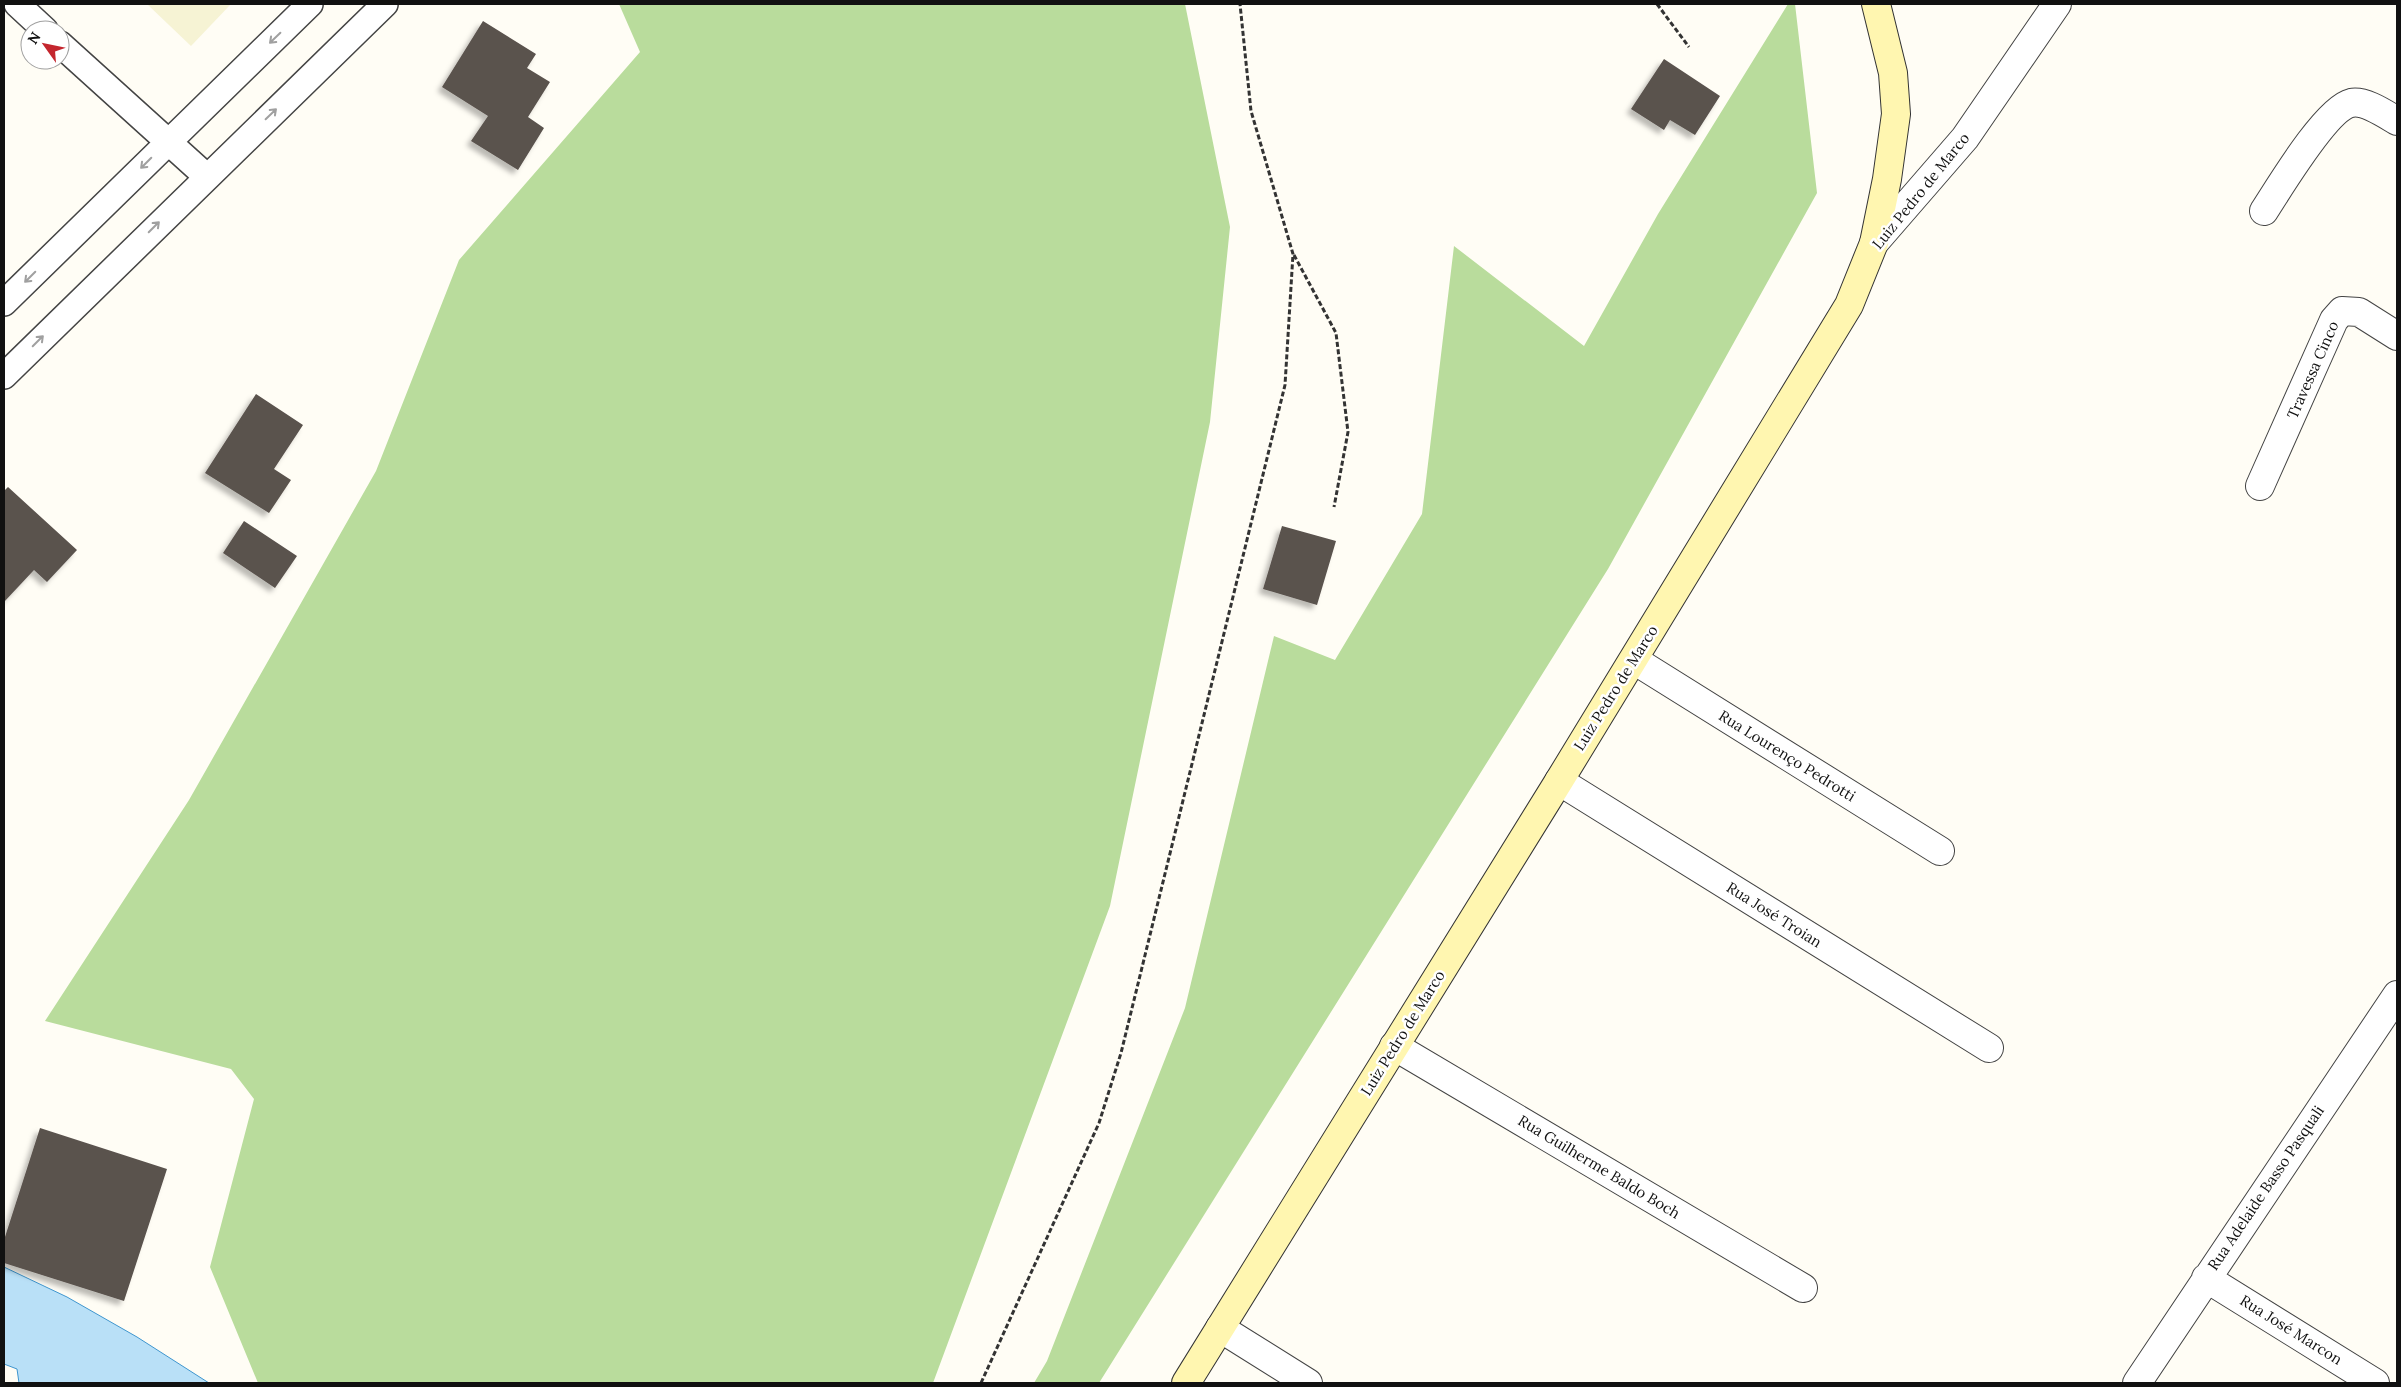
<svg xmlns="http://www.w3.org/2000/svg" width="2401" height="1387" viewBox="0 0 2401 1387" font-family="Lora,serif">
	<defs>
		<filter id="shadow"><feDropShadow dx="-4.5" dy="4.5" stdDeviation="2.5" flood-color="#0004"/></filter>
	</defs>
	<rect width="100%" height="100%" fill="#fffdf5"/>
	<path fill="#f6f3d4" d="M147,4H231L191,46Z"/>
	<path fill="#b9dc9c" d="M619,4H1185L1230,227L1210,422L1110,906L933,1383H258L210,1267L254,1099L231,1069L45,1021L189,800L376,471L459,260L640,52Z
		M1788,4H1795L1817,193L1608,569L1099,1383H1034L1047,1361L1185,1008L1274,636L1335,660L1422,514L1454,246L1584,346L1658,214Z"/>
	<path fill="#b9e0f7" stroke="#3f96cf" d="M4,1267L67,1297L137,1337L209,1383H19L17,1369L4,1364Z"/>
	<path fill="#5a524d" filter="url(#shadow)" d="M483,21L536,54L527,68L550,82L528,117L544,128L518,170L471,141L488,116L442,87Z
		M1664,59L1720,96L1695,135L1670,120L1664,130L1631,109Z
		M256,394L303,425L274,469L291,480L269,513L205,473Z
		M8,487L77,550L47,582L34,570L4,602V491Z
		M244,521L297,556L275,588L223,553Z
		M1282,526L1336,541L1317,605L1263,589Z
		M40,1128L167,1169L124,1301L4,1263V1240Z"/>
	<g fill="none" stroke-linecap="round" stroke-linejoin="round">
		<g stroke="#444" stroke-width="28">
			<path id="lane" d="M17,4L45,30
				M60,44L206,176
				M4,303L310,4
				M4,376L385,4"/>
		</g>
		<g stroke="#444" stroke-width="30">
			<path id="street" d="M2264,211C2279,188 2326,109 2351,103C2365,100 2385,114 2397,121
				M1874,243L1965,138L2057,4
				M2260,486L2334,320L2342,311L2359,312L2397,336
				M1634,660L1940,851
				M1559,781L1989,1048
				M1394,1046L1803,1288
				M2206,1278L2375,1383
				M1220,1328L1308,1383
				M2137,1383L2397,995"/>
		</g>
		<g stroke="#333" stroke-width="30">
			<path id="secondary" d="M1186,1383L1559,781L1849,305L1874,243L1887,179L1896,114L1893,73L1876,4"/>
		</g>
		<path stroke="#333" stroke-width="3" stroke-dasharray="5 2.5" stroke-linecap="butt" d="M1657,4L1689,47
			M1294,255L1336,333L1348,432L1334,507
			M981,1383L1099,1123L1121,1053L1285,385L1293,254L1251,111L1240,4"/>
		<use href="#lane" stroke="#fff" stroke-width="25"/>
		<use href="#street" stroke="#fff" stroke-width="28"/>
		<use href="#secondary" stroke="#fff6b0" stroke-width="28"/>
	</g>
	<defs><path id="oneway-shaft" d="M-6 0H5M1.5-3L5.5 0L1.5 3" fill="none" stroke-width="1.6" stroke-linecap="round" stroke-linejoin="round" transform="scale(1.25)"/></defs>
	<g stroke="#a0a0a0">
		<use href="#oneway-shaft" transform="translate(275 38) rotate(136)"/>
		<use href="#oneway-shaft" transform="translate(271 114) rotate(-44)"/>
		<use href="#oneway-shaft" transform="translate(146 163) rotate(135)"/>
		<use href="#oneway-shaft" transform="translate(154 227) rotate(-45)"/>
		<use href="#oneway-shaft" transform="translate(30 277) rotate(135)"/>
		<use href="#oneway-shaft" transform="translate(38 341) rotate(-45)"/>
	</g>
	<g text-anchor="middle" stroke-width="5" stroke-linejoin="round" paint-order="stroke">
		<g font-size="15" fill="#111" stroke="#fff">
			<text transform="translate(1921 191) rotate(-51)" y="5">Luiz Pedro de Marco</text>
			<text transform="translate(2313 370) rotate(-66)" y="5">Travessa Cinco</text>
			<text transform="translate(1616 688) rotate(-58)" y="5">Luiz Pedro de Marco</text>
			<text transform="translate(1787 756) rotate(32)" y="5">Rua Lourenço Pedrotti</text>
			<text transform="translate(1774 915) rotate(32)" y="5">Rua José Troian</text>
			<text transform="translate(1403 1033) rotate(-58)" y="5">Luiz Pedro de Marco</text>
			<text transform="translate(1599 1167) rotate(31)" y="5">Rua Guilherme Baldo Boch</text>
			<text transform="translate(2266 1188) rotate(-56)" y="5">Rua Adelaide Basso Pasquali</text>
			<text transform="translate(2291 1330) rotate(32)" y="5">Rua José Marcon</text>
		</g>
	</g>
	<rect width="2401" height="1387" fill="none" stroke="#111111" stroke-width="10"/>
	<g transform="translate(45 45) rotate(303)"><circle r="24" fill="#ffffff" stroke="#a0a0a0"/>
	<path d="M0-4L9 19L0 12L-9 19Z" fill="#c4262e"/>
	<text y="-8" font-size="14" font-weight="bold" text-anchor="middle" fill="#111111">N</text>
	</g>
</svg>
